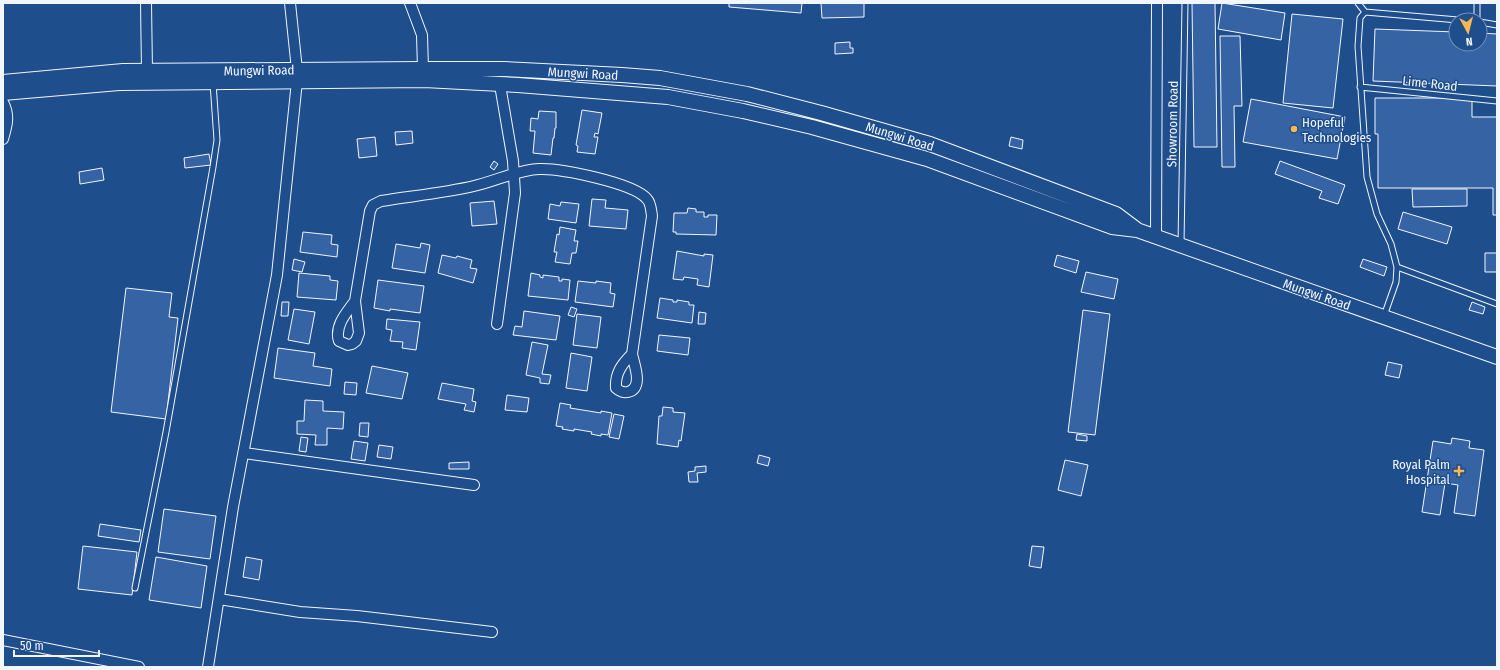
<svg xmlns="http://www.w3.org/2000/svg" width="1500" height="670" viewBox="0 0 1500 670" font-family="'Fira Sans Condensed',sans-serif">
	<rect width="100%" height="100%" fill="#1f4e8c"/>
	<path fill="#3563a3" stroke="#f2f6ff" d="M729,3H802L801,13L729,7Z
		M821,3H864V17L822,18Z
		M1192,3H1215L1217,147H1194Z
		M1222,3L1285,13L1281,40L1218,29Z
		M1292,14L1343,19L1333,108L1283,103Z
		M1375,29L1456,32V44H1480V33L1497,34V86L1373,81Z
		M1220,36H1240L1242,106H1234L1235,167H1222Z
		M850,42V48H853V53L835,54V43Z
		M1375,98H1472V117H1497V215H1493V188H1378V134H1375Z
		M1251,99L1345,117L1337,159L1243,142Z
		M582,110L602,113L598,134L595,133L594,137H598L595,154L577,152L578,146L576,145Z
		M539,111L556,112V128H555L554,138H553L551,155L533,153L535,131H530L531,118L538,119Z
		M412,131L413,143L396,145L395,132Z
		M375,137L377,156L359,158L357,139Z
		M1011,137L1023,140L1022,149L1009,146Z
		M209,154L211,165L185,168L184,158Z
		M494,161L498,164L494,170L490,167Z
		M1280,161L1345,185L1338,204L1319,198L1322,191L1275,174Z
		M102,168L104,180L80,184L79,172Z
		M1412,189H1467V206L1413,207Z
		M592,199L606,200L605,208L628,210L626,229L589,226Z
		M494,201L497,224L472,226L470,203Z
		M561,202L579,204L576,223L548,219L550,204L560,206Z
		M688,208L696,209V212H704V217H708V215H717L716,235L676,234V232H673L674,213H687Z
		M1403,212L1452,227L1447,244L1398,229Z
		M560,227L576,230L574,241H578L576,253H572L570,264L555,262L557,252H554L557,234L559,235Z
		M303,232L332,235L331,244L338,245L337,257L300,252Z
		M421,243L430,245L425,273L392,268L396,244L420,248Z
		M677,251L704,256V254L713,255L709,287L697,285L698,279L684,277L683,280L673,279Z
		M1485,253H1497V272H1485Z
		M442,255L456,258L457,256L472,260L470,268L477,269L473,283L438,273Z
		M1057,255L1079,261L1076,273L1054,266Z
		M294,259L305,262L302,272L292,270Z
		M1363,259L1387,267L1384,276L1360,267Z
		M1086,272L1118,279L1114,299L1081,292Z
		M299,273L330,276V280L338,281L336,300L297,297Z
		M531,273L540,275V277L543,278V275L559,277V281H562V279L570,280L568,300L528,296Z
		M378,280L424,286L420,313L390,309V311L374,308Z
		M578,281L596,283V281L611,283L610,293L615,294L613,307L575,302Z
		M126,288L172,293L169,317L178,318L166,419L111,412Z
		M660,298L673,300V302H677V300L689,302V305H694L692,323L657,318Z
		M282,302H289L288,316H281Z
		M1472,302L1485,307L1483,314L1469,310Z
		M571,307L577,309L574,317L568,315Z
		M294,309L315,312L309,344L288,340Z
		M1083,310L1110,314L1095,435L1068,432Z
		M524,311L560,316L556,340L513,335L515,326L522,327Z
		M699,312L706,313L705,324H698Z
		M577,314L601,317L597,348L573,345Z
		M387,319L420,322L416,350L402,348L403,342L390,341L392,330L386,329Z
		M659,335L690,338L688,355L657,351Z
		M532,342L548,345L542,374L551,375L549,384L540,383V378L526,375Z
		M278,348L315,353L313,366L332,369L330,386L274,378Z
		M571,353L592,357L587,391L566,388Z
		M1388,362L1402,365L1399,378L1385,375Z
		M372,366L408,373L402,399L366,393Z
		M345,382L357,383L356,395L344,394Z
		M442,383L474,389L472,401L476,402L474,412L464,410L466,404L438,399Z
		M507,395L529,398L527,412L505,410Z
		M305,400L323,401V411L344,412L343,429L327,428V445H315L316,435L297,434V421H304Z
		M560,403L571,405L570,408L601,413V411L612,413L608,435L601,434V436L591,434L592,432L574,429V431L562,429L563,427L556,426Z
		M663,407L673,408V412L685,413L681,441L679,440L678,447L657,444L659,416H662Z
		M614,414L624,416L619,439L609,437Z
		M360,423H369L368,437L359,436Z
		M1077,434L1087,436V441L1076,440Z
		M301,437L308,438L306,452L299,451Z
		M1452,438L1470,441L1469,448L1484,450L1475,516L1454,513L1458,485L1445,483L1440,515L1422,512L1433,441L1451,444Z
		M354,441L368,443L365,461L351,459Z
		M379,445L393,447L391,459L377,457Z
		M759,455L770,458L768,466L757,463Z
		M1065,460L1088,465L1081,496L1058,490Z
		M469,462V469H449V463Z
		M706,466V472L697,473L698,482H689L688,472L695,471V467Z
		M164,509L216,516L210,559L158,552Z
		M100,524L141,530L139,542L98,536Z
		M83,546L137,552L132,595L78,589Z
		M1032,546L1044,547L1041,568L1029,566Z
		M156,557L207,566L201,608L149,600Z
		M246,557L262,560L259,580L243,577Z"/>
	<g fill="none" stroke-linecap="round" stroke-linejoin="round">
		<g stroke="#f2f6ff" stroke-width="7">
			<path id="lane" d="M1358,3L1365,12
				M1365,12L1360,18L1358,46L1367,177L1377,214L1391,244L1397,267L1396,282L1384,316
				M1365,12L1458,20
				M1477,20V3
				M1480,22L1497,25
				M1360,87L1497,101
				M1181,244L1185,3
				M1397,267L1497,304
				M135,588L166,432L213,167L217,140L213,83"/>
		</g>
		<g stroke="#f2f6ff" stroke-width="12">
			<path id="street" d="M146,3L147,71
				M290,3L297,70
				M410,3L422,35L423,69
				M3,102C10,115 7,126 3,139
				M1156,237L1157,3
				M355,301C347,312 334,326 339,341L348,345L352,344L356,341L359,333L355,301L370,211L373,205L381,201C412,196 444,193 474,186C496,181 517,170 539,169C560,168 634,183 647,199C651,203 651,210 652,216L632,354C634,364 644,388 628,392C624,393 619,391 616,388C615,373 622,364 632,354
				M497,324L515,193L513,161L500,85
				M244,453L474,485
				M219,599L300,612L357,616L492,632
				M3,640L139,667
				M208,667L233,507L277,275L297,81"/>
		</g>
		<g stroke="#f2f6ff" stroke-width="16">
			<path id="secondary" d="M3,82L123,71L423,69H503L622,75L660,78L747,94L821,113L930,144L1116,214L1136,229
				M3,93L119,83L424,80L518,85L668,97L743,111L812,127L927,159L1112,227L1137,230L1497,357"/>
		</g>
		<use href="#lane" stroke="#1f4e8c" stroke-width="5"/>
		<use href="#street" stroke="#1f4e8c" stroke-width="10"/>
		<use href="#secondary" stroke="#1f4e8c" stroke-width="14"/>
	</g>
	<g fill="#ffb74d" stroke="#1f4e8c" stroke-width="1.5">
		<circle cx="1294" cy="129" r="4"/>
		<path d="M1457 465h4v4h4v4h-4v4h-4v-4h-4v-4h4z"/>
	</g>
	<g text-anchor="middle" stroke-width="3" stroke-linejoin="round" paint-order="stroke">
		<g font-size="13" fill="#f2f6ff" stroke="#1f4e8c">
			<text transform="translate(259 70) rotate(-1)" y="5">Mungwi Road</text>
			<text transform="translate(583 73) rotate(3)" y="5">Mungwi Road</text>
			<text transform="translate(1430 83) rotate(6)" y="5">Lime Road</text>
			<text transform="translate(1172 124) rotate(-89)" y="5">Showroom Road</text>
			<text transform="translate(900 136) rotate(17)" y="5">Mungwi Road</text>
			<text transform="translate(1317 294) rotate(19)" y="5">Mungwi Road</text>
		</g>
		<g font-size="13" fill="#f2f6ff" stroke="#1f4e8c" text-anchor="start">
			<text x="1302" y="127">Hopeful<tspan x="1302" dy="15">Technologies</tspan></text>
			<text x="1450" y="469" text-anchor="end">Royal Palm<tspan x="1450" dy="15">Hospital</tspan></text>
		</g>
	</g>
	<rect width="1500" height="670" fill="none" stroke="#f2f6ff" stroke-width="8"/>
	<g transform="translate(1468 32) rotate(173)"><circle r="19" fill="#1f4e8c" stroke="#7391ba"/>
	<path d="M0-3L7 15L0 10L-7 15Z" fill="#ffb74d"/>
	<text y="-6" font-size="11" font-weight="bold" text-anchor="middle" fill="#f2f6ff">N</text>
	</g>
	<path d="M14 650v6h85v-6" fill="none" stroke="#f2f6ff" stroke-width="2"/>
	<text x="20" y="650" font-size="12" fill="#f2f6ff" stroke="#1f4e8c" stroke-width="3" paint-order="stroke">50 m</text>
</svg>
